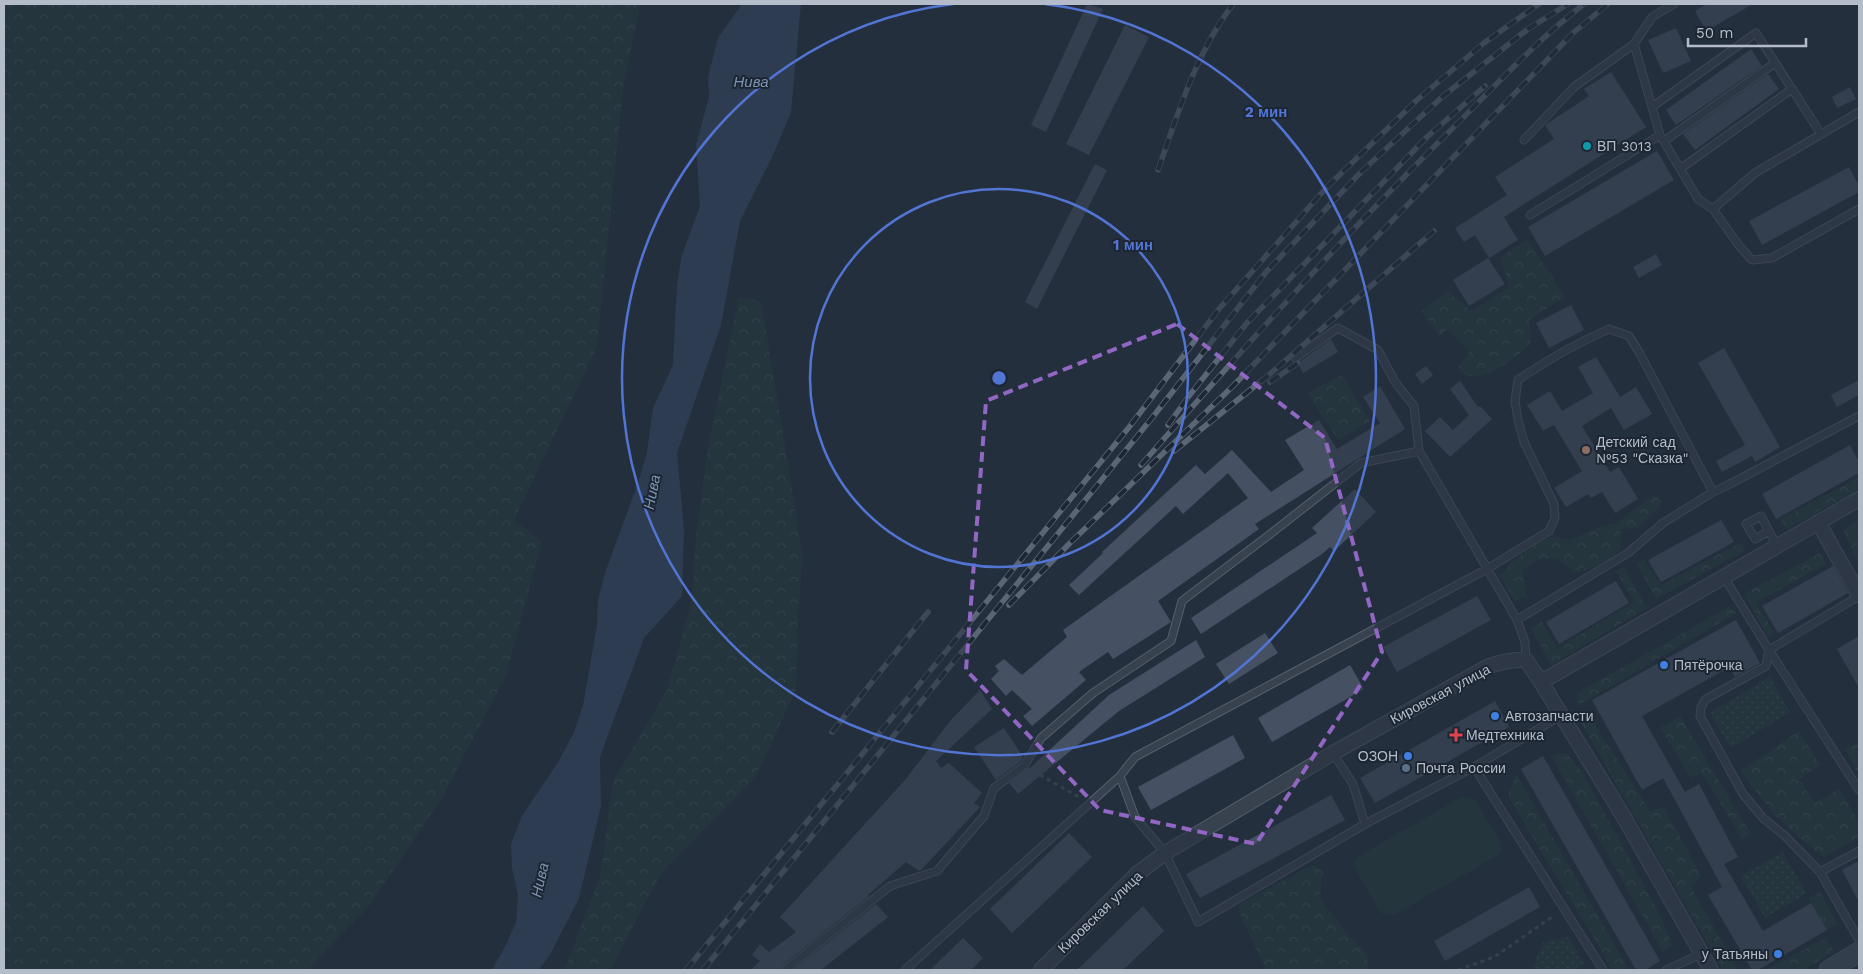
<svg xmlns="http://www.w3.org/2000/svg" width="1863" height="974" viewBox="0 0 1863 974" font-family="'Work Sans',sans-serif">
	<defs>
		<pattern id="grass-tufts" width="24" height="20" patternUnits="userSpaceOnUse" patternTransform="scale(1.25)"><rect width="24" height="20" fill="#263c3f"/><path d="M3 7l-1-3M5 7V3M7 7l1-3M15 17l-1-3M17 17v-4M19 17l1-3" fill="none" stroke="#435659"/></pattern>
		<pattern id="forest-crowns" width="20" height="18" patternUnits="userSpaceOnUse" patternTransform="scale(1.25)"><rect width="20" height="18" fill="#263c3f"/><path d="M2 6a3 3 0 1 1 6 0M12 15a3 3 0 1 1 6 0" fill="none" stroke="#435659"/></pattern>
		<pattern id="park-dots" width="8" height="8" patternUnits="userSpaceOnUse" patternTransform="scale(1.25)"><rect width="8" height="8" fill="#263c3f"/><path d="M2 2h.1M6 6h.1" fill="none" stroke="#435659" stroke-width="1.8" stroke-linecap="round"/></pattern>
	</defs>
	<rect width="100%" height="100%" fill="#242f3e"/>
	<path fill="url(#grass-tufts)" d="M1820,892L1838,924L1827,930L1808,898Z"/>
	<path fill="url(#forest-crowns)" d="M4,4H640L623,89L597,347L514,520L542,542L506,675L442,798L369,906L307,970H4Z
		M1527,240L1551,274L1564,297L1529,320L1531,344C1517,356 1487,382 1467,375C1464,374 1460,371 1457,369L1470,351L1447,329L1440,336L1421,311L1448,292L1472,311L1509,287L1500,257Z
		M739,297L761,301L803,556L798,614L796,690L756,776L660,875L610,970H562L567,964L601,873L613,782L667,690L692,601L696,536L708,447Z
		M1342,375L1370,421L1338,440L1307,393Z
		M1859,477V489L1786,529L1781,519Z
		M1656,494L1662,505L1638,528L1621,529L1620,551L1599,566L1575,573L1557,559L1541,558L1523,569L1526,596L1515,601L1500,576L1514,561L1537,543L1552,537L1570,540L1600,527L1615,524Z
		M1859,521V565L1843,530Z
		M1740,543L1746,550L1656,599L1637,564L1644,560L1661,585Z
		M1820,553L1826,564L1757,602L1774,634L1768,637L1744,594Z
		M1624,567L1647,608L1551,665L1531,628L1542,621L1558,648L1634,602L1616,571Z
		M1729,607L1736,613L1579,705L1577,693Z
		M1588,714L1650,811L1664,807L1701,876L1691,887L1738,970H1723L1578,717Z
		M1680,716L1751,834L1742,839L1702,772L1691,778L1660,728Z
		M1799,731L1820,765L1799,779L1815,803L1839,789L1859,822V837L1824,857L1803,841L1774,814L1740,771Z
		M1859,742V775L1845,749Z
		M1566,753L1583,773L1660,915L1672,944L1663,952L1551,755Z
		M1516,774L1629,970H1613L1508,796Z
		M1313,865L1323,872L1320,898L1345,932L1367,954L1368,970H1266L1239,912V904Z
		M1826,938L1834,952L1803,970H1766Z"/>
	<path fill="url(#park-dots)" d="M1770,677L1790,712L1731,748L1710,713Z
		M1782,852L1807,893L1765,918L1741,876Z
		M1568,937L1584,964L1573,970H1535L1533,967L1543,942Z"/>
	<path fill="#263c3f" d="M1462,797H1470L1476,801L1500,842L1501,849L1498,855L1394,915H1386L1380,912L1356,870L1354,863L1357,857Z"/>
	<path fill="#394c67" d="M742,4H801L791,112L773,155L740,221L721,325L677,453L684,529L682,596L644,638L600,757L601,806L579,898L551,953L539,970H492L507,943L516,922L518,895L512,868L511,844L522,816L559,761L574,732L583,706L597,625L598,600L606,570L638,483L647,452L653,408L673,365L677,284L682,255L700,206L696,145L709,97L708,77L718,38Z"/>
	<path fill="#455162" d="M1087,4L1103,9L1046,132L1031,125Z
		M1707,4H1753L1706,31L1695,11Z
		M1125,25L1149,37L1089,155L1066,144Z
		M1676,28L1691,61L1663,73L1648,40Z
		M1751,49L1762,66L1676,125L1666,110Z
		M1611,72L1646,127L1504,217L1518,240L1489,258L1475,235L1464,242L1455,228L1507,195L1495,177L1554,139L1545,125L1589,96L1584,89Z
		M1768,74L1779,89L1695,150L1683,134Z
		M1850,87L1856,99L1837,108L1832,97Z
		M1657,151L1674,180L1545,256L1528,227Z
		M1095,164L1107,170L1037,309L1025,302Z
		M1849,167L1859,186V192L1762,245L1749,221Z
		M1656,254L1662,265L1639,278L1633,267Z
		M1488,258L1505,284L1469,306L1453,280Z
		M1571,305L1584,330L1549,348L1536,323Z
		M1331,339L1338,352L1303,373L1298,363Z
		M1724,348L1780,447L1755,462L1752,456L1722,472L1716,461L1745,445L1698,363Z
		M1596,357L1620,397L1636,387L1652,414L1624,430L1611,408L1582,426L1610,472L1619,467L1638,499L1615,513L1602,492L1591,498L1588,494L1566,507L1554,488L1582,471L1554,425L1543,431L1527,405L1550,391L1562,411L1593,393L1578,367Z
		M1426,366L1433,375L1422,384L1415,374Z
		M1859,380V395L1837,407L1831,395Z
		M1460,381L1478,407L1480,406L1492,419L1450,457L1425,431L1440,417L1453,430L1469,415L1450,389Z
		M1380,386L1405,429L1255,524L1259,529L1158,601L1171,622L1113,659L1108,652L1079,672L1086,680L1032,726L1023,716L1032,709L1012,690L1006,696L991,679L999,671L995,666L1004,659L1022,675L1067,637L1063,630L1248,498L1228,473L1183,514L1176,506L1079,595L1069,585L1103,553L1102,552L1196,465L1205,474L1232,450L1271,492L1304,470L1285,440L1319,420L1337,449L1380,423L1363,397Z
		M1850,445L1859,462V473L1776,519L1762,494Z
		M1355,489L1376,512L1334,551L1330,547L1322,554L1201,634L1191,618L1317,533L1312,528Z
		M1721,520L1734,542L1661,582L1648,560Z
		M1833,566L1848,593L1778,633L1762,606Z
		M1616,581L1629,603L1559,644L1546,622Z
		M1477,596L1491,620L1397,672L1383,647Z
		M1736,620L1760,663L1735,677L1730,667L1642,716L1685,792L1699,784L1738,857L1724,864L1763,931L1811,903L1827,930L1758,970H1752L1708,895L1722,887L1663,778L1642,790L1592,700Z
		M1265,633L1278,653L1229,684L1216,664Z
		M1859,636V688L1837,649Z
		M1196,640L1205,657L1119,711L1018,794L1009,783L1030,767V768L1109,695Z
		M1350,665L1364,689L1272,742L1258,718Z
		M980,690L992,709L936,761L941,768L949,763L982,793L974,803L980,807L921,870L919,871L906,862L868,895L869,896L782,966L780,970H751L760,961L752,955L760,944L769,952L796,932L780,917L905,780L950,721Z
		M1495,701L1509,727L1375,803L1360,778Z
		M1004,728L1023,757L1020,762L996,780L974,747Z
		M1233,735L1245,758L1151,810L1138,787Z
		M1543,756L1660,961L1645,970H1636L1521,769Z
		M1331,795L1345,820L1200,898L1186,874Z
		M1069,833L1092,857L1012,933L990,909Z
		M1859,861V902L1842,870Z
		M1529,887L1540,907L1445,961L1434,941Z
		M876,904L888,917L821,970H793Z
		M1143,906L1164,931L1123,970H1077Z
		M963,938L983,958L971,970H930Z"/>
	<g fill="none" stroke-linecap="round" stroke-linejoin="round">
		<g stroke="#565f6c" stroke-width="9">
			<path id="service" d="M1634,44L1652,17L1674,4
				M1652,107L1756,33L1821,134
				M1859,112L1755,173L1713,209L1740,247L1752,260L1772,258L1859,209
				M1524,140L1574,87L1634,44L1660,135
				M1664,141L1775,63
				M1680,169L1792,89
				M1530,215L1660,135L1698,199L1713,209
				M1295,358L1338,328L1378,350L1395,382L1414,406L1419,451L1517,620L1525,642L1526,660
				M1713,492L1730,484L1859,416
				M1769,531L1755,539L1746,524L1761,516L1777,546
				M1724,577L1769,650L1766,666L1706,699L1701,707L1700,716L1743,794L1763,818L1785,836L1820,872
				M1859,596L1769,650L1859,790
				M1333,753L1353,784L1365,824
				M1474,767L1603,970
				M1120,776L1135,757L1487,569L1549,531L1555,518L1554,504L1524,442L1518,420L1515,401L1518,380C1547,360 1577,343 1609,329L1629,336L1639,352L1713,492L1663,523L1628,553L1517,620
				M1859,851L1820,872L1859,940
				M785,970L890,886L937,871L984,816L994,788L1024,766L1041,738L1093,693L1171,641L1182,601L1269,535L1361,463L1419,451
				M905,970L1120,776L1135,817L1165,853L1198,922L1365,824L1474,767L1562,715
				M1666,970L1701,954"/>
		</g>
		<g stroke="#565f6c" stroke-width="16">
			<path id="minor" d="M1818,522L1859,595
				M1541,682L1622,814L1711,970
				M1041,970L1138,873L1165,853L1333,753L1487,667C1501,662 1512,659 1526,660L1541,682L1859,499"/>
		</g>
		<g stroke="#565f6c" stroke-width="21">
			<path id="secondary" d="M1829,970L1859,952"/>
		</g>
		<path stroke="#44595c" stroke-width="3" stroke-dasharray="4 4" stroke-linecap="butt" d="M1033,771L1077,796L1082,794
			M1458,970L1494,957L1555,915"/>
		<use href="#service" stroke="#38414e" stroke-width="7"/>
		<use href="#minor" stroke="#38414e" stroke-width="14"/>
		<use href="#secondary" stroke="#465061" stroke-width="19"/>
		<g stroke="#5a6575" stroke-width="5.5">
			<path id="rail" d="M1158,170C1178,113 1196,53 1233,4
				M1270,382L1298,363
				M1168,425L1189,396L1246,324L1427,137L1485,86
				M1174,451L1270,374L1434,231
				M1141,465C1242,350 1343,236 1452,129C1495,86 1536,41 1584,4
				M1009,605L1070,543L1233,386L1573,33L1608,4
				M832,732L928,612
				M686,970L1130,426L1219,309L1326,188L1417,100L1484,43L1539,4
				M703,970L1152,418L1266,272L1361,172L1442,97L1528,29L1568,4"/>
		</g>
		<use href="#rail" stroke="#1d2633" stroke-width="4" stroke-dasharray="11" stroke-linecap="butt"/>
	</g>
	<path d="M0 0H1863V974H0ZM1177,324L1325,438L1382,652L1256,844L1100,810L966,670L986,401Z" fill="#242f3e" fill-opacity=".55" fill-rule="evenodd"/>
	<path fill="none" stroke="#9266c3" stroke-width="4" stroke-dasharray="10 6" stroke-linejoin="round" d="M1177,324L1325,438L1382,652L1256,844L1100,810L966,670L986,401Z"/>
	<g fill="none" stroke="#5274d3" stroke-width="2.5">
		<circle cx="999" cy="378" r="189"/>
		<path d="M1045 4A377 377 0 1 1 953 4"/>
	</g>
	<circle fill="#0f9aa8" stroke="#1d2633" stroke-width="2" cx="1587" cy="146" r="5"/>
	<circle fill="#8d6e63" stroke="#1d2633" stroke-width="2" cx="1586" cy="450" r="5"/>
	<g fill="#3f7fe0" stroke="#1d2633" stroke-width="2">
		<circle cx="1664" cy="665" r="5"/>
		<circle cx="1495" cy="716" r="5"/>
		<circle cx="1408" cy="756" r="5"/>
		<circle cx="1778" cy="954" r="5"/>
	</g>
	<path fill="#e0444e" stroke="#1d2633" stroke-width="2" d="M1453.5 727.5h5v5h5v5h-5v5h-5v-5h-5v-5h5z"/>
	<circle fill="#5c6f8a" stroke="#1d2633" stroke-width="2" cx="1406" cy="768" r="5"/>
	<g text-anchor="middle" stroke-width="4" stroke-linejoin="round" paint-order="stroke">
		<g font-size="14" fill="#b4bcc9" stroke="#1d2633" text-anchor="start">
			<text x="1597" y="151">ВП 3013</text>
			<text x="1596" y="447">Детский сад<tspan x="1596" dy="16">№53 "Сказка"</tspan></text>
			<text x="1674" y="670">Пятёрочка</text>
			<text x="1505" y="721">Автозапчасти</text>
			<text x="1466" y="740">Медтехника</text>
			<text x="1398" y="761" text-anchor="end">ОЗОН</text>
			<text x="1416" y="773">Почта России</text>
			<text x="1768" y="959" text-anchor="end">у Татьяны</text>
		</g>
		<g font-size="14" fill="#b4bcc9" stroke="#1d2633">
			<text transform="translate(1440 694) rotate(-28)" y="5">Кировская улица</text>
			<text transform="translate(1100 912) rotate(-44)" y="5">Кировская улица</text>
		</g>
		<g font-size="15" font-style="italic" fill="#7c92b1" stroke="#1d2633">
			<text x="751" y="87">Нива</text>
			<text transform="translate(652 492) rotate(-79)" y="5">Нива</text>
			<text transform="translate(540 880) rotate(-77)" y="5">Нива</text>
		</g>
	</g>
	<circle cx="999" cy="378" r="8" fill="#5274d3" stroke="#1d2633" stroke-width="2.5"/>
	<g font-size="15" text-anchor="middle" font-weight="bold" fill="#5274d3" stroke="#1d2633" stroke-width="4" stroke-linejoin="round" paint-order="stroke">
		<text x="1266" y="117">2 мин</text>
		<text x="1133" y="250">1 мин</text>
	</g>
	<rect width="1863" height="974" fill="none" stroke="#b4bcc9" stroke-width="10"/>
	<path d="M1688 38v8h118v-8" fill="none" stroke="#b4bcc9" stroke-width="2.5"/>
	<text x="1696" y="38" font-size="15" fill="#b4bcc9" stroke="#1d2633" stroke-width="4" paint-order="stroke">50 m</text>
</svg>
